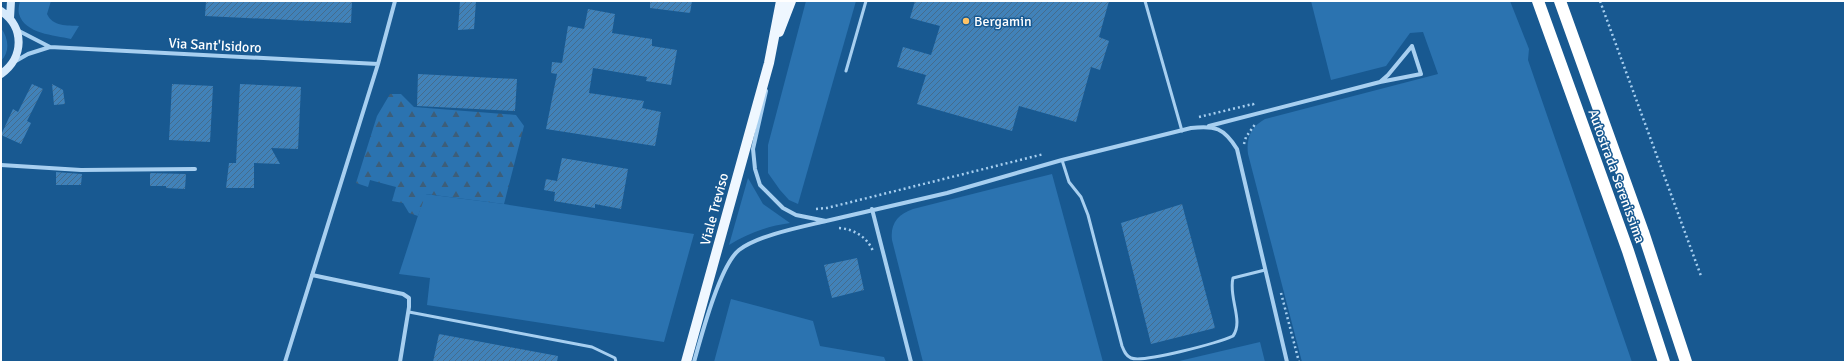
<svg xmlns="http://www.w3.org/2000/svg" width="1846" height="363" viewBox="0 0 1846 363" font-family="Signika,sans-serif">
	<defs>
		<pattern id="forest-firs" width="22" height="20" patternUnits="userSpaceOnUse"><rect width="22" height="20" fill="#2b73b0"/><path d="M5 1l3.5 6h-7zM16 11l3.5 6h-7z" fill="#3d5e79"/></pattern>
		<pattern id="building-hatch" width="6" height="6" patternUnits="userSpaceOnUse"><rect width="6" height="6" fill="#4182b9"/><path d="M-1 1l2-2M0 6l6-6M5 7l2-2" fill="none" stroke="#456c8d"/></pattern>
	</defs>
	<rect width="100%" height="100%" fill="#185991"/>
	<path fill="#2b73b0" d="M20,1H51L47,14C53,27 67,25 79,26L71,39C54,35 25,34 19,14C18,10 19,5 20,1Z
		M806,1H856L798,204L789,200L780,190L768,173V145Z
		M1311,1H1510L1529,49L1528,60L1632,362H1302L1248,154C1246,138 1251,127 1265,119L1438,74L1423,32L1410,33L1386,66L1331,80Z
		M1,28C9,39 10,52 1,61Z
		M1052,174L1103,362H923L892,240C890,224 898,214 913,209Z
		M748,178L763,204L790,223C768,226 748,233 729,245Z
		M425,194L504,204L694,234L664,342L427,305L430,278L399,274Z
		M731,299L813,321L820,346L884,357L886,362H714Z
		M1260,342L1265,362H1175Z"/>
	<path fill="url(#forest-firs)" d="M390,94H401L414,107L516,115L524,126L504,204L426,194L418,216L409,213L403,203L392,201L396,187L370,180L368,187L356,183L377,116Z"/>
	<path fill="url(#building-hatch)" d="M206,1H352L351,23L205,16Z
		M460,1H476L474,29L458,30Z
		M650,1H692L690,13L650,8Z
		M915,1H1109L1099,37L1109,41L1100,70L1091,67L1076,122L1019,106L1012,131L917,104L926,75L897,67L903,47L931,55L940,26L910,18Z
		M588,9L615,14L612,33L652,39V46L677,50L671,85L646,81L647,77L593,68L589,93L644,101L642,108L661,112L655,146L546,129L557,74L551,73L552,62L562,63L568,26L584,29Z
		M418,74L517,79L515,111L417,106Z
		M32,84L43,89L27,121L31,123L21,144L1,135L13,109L18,112Z
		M52,84L63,90L65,104L54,105Z
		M172,84L213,86L210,142L169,140Z
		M240,84L301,87L298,149L271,148L280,164L254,163V188H226L229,163H236Z
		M562,158L628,169L621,209L595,204V208L554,201L555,192L544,190L546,179L557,181Z
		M56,172L82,174L81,185H56Z
		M150,173L186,174L185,189L166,188V186H150Z
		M1182,204L1215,328L1151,344L1121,223Z
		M857,258L864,290L832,298L824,265Z
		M439,334L558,356L557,362H433Z"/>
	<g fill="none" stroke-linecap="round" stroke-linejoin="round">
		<path stroke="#a7cff0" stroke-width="2.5" stroke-dasharray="2 3" stroke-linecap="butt" d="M1600,1L1701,276
			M1199,117L1253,104L1254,107
			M1244,144L1246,137L1256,123
			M816,209L827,208L1044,154
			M839,228C854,229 867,237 873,251
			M1281,293L1299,362"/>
		<path stroke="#a7cff0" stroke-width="3" d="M1145,1L1182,131
			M846,71L866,1
			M1062,160L1069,182L1081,197L1088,215L1122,346C1124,351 1126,356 1131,358C1143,363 1218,343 1233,336C1244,321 1228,297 1233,278L1265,270
			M409,312L592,347L615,358L616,362"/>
		<path stroke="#a7cff0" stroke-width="4" d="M19,31L50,47
			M14,62L28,54L50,47L378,64L285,362
			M378,64L395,1
			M1380,82L1388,75L1412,46
			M1209,126L1380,82L1421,74L1412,46
			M1,165L81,170L195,169
			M872,209L911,362
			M826,221L947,193L1062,160L1191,128C1215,125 1224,128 1237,149L1287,362
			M312,275L403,294L409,298V307L400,362
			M694,362C701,337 720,265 739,250C759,235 801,227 826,221L796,215L783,208L760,185L755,169L753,149L766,91"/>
		<path stroke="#d5e9fb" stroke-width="8" d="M1,11C25,27 24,58 1,74
			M10,18L11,1"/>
		<path stroke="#eff7ff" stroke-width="10" d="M779,32L791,1
			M686,362L769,63L781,1"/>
		<path stroke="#fff" stroke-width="12" d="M1538,1L1628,251L1664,362
			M1560,1L1643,232L1686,362"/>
	</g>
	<circle fill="#ffc365" stroke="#185991" stroke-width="1.5" cx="966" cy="21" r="4"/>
	<g text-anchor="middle" stroke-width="3" stroke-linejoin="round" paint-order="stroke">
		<g font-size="14" fill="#fff" stroke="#185991" text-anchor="start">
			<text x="974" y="26">Bergamin</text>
		</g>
		<g font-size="14" fill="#fff" stroke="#185991">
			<text transform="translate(215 45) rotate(3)" y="5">Via Sant'Isidoro</text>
			<text transform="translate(1617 176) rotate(70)" y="5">Autostrada Serenissima</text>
			<text transform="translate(714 209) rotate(-75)" y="5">Viale Treviso</text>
		</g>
	</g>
	<rect width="1846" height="363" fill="none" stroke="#ffffff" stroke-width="4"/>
</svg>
